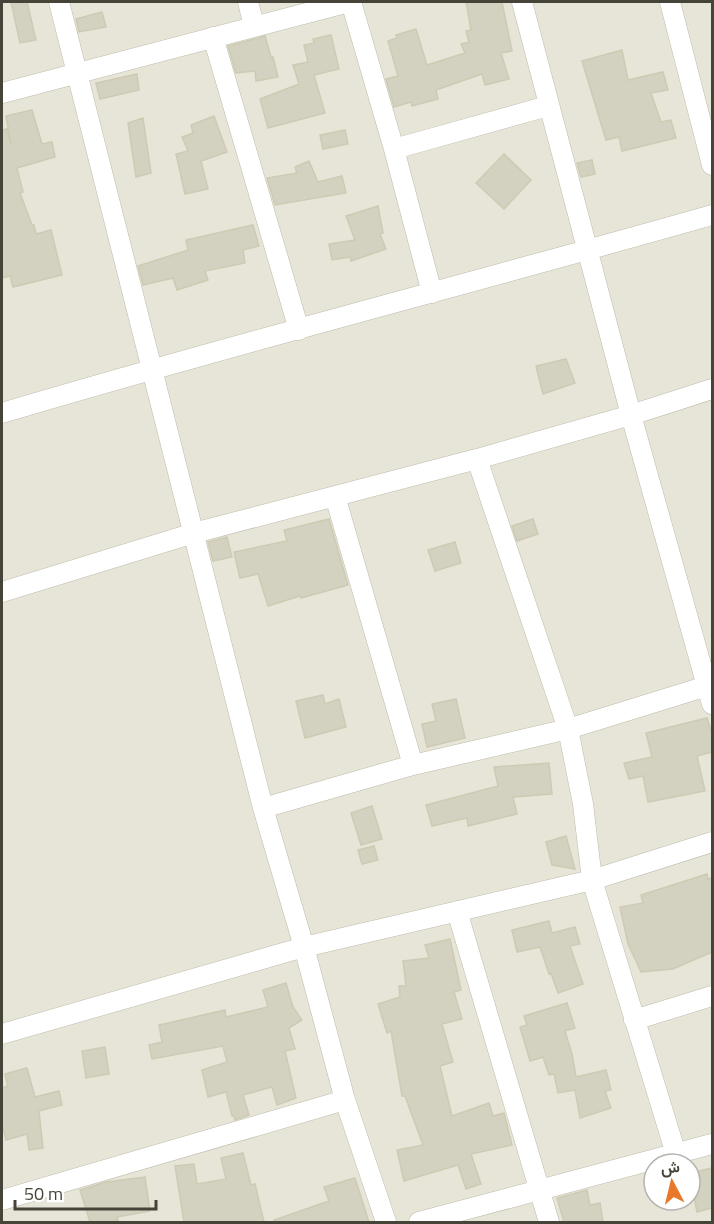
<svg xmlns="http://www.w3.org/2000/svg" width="714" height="1224" viewBox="0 0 714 1224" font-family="'Titillium Web',Vazirmatn,sans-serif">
	<rect width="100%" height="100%" fill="#f3f2e9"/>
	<path fill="#e6e5d7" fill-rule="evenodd" d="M2,2H712V1222H2ZM654,1164H690V1200H654Z"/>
	<path fill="#d3d1bf" stroke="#cecab3" stroke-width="1.5" d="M11,2H27L36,40L20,43Z
		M466,2H502L512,51L501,53L509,79L485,85L482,74L436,90L438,99L412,106L411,102L394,107L386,79L398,76L388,41L397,38L396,35L416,29L427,65L465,53L461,44L469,42L466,31L471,30Z
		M102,12L106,27L79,32L76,19Z
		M331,35L339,69L314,75L325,113L268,128L260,99L299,84L293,65L308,62L304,45L314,43L313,39Z
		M265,36L271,57H273L278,77L256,81L255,71L236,73L228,46Z
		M622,50L628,80L663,72L668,90L651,93L661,122L671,120L676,138L622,151L619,137L606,140L582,61Z
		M137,74L139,90L100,99L96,83Z
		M32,110L42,144L52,142L55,157L17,168L23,192L20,193L32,225H34L36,234L51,230L62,275L13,287L10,276L2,278V130L7,129L11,145L6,116Z
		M214,116L227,152L201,161L208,189L185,194L176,154L188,151L182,137L193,133L191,125Z
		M143,118L151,173L136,177L128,123Z
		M345,130L348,144L323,149L320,135Z
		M504,154L531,180L504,209L476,183Z
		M592,160L595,174L581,177L577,163Z
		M309,161L318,182L342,176L346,193L275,205L267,178L297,173L295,167Z
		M378,206L383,233L380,234L386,249L351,261L350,257L332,260L329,244L355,240L346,216Z
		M253,225L259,246L243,250L245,263L205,271L208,280L177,290L173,278L143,285L138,266L188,250L186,240Z
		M566,359L575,383L543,394L536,366Z
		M329,519L348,585L301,598L300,596L268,606L258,574L240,578L234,552L287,541L284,530Z
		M533,519L538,534L517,541L512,526Z
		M227,537L232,557L213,561L208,542Z
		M455,542L461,563L435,571L428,550Z
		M323,695L325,704L339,699L346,727L305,738L296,701Z
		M456,699L465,738L427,747L422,724L436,721L432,704Z
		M707,718L712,733V752L697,756L705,791L648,802L643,776L629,779L624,763L652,757L646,733Z
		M549,763L552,794L513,797L517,814L468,826L467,818L432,826L426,805L498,786L494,767Z
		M372,806L382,839L361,845L351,813Z
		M566,836L575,869L552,865L546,842Z
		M374,846L378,860L362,864L358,850Z
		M707,874L708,879L712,878V952L673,969L641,972L628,944L620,907L643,903L641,895Z
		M549,921L552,933L575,927L580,944L570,946L583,984L558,993L551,973L549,974L540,947L517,952L512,930Z
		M450,939L461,990L454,992L462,1019L442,1024L453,1062L440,1066L452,1116L489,1103L493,1116L504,1113L512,1145L471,1154L481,1184L466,1189L458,1165L404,1181L397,1150L423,1145L405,1096H402L391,1031L387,1033L378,1004L400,997L399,986H406L403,961L429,958L425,945Z
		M286,983L293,1007L302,1020L289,1028L295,1049L285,1051L296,1098L277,1105L272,1087L243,1095L249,1115L235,1120L234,1116H232L226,1092L208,1097L202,1070L227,1062L223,1046L152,1059L149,1045L162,1042L159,1025L225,1010L226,1017L268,1007L263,990Z
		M567,1003L575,1028L565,1031L572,1054L576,1077L606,1070L611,1090L605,1091L611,1108L580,1118L575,1090L558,1093L554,1074L549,1075L543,1057L530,1061L520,1027L527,1025L524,1016Z
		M105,1047L109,1074L86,1078L82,1051Z
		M27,1068L35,1097L59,1091L62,1105L39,1111L43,1148L29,1150L27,1134L6,1140L2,1124V1088L8,1086L5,1074Z
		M243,1153L251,1185L255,1184L264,1222H184L175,1166L194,1164L197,1184L226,1179L221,1158Z
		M712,1168V1208L697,1212L694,1197L690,1198V1173Z
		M145,1177L150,1211L117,1217L118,1220L110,1222H90L80,1190L106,1182Z
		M355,1178L369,1222H274V1220L329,1201L324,1187Z
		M587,1190L590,1205L600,1203L603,1222H564L557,1198Z"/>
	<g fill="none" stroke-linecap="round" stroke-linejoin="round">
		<g stroke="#bebcac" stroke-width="21">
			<path id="minor" d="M59,2L263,808L304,947L345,1100L386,1222
				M248,2L254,26
				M351,2L394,149L432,293
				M522,2L631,415L712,704
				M670,2L712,165
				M213,37L299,330
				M2,93L349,2
				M394,149L548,106
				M2,413C237,343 476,282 712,215
				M477,459L568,729L583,804L592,880L676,1154
				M335,496L413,765
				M2,592L194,533L477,459L631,415L712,389
				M263,808L413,765L568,729L707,686
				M457,911L549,1222
				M634,1020L712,996
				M2,1034L304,947L592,880L712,842
				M2,1200L345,1100
				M419,1222L712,1144"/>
		</g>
		<use href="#minor" stroke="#fff" stroke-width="20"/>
	</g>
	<rect width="714" height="1224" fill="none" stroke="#464438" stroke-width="6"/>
	<g transform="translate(672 1182) rotate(353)"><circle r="28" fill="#ffffff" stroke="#b5b4af" stroke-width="1.5"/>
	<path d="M0-4.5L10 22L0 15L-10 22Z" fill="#e8792a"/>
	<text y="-9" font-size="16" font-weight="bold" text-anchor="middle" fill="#464438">ش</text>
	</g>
	<path d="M15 1200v9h141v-9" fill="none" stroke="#464438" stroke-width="3"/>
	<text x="24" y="1200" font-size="18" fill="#464438" stroke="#ffffff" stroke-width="4.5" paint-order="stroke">50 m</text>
</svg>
